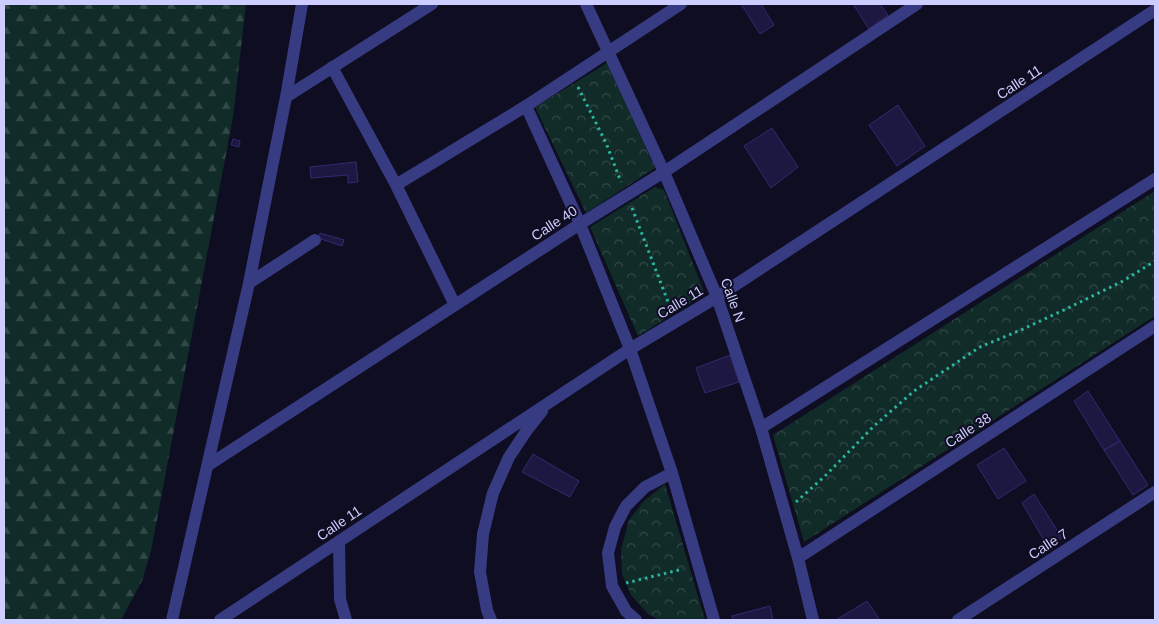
<svg xmlns="http://www.w3.org/2000/svg" width="1159" height="624" viewBox="0 0 1159 624" font-family="Helvetica,sans-serif">
	<defs>
		<pattern id="forest-firs" width="22" height="20" patternUnits="userSpaceOnUse" patternTransform="scale(1.25)"><rect width="22" height="20" fill="#102b28"/><path d="M5 1l3.5 6h-7zM16 11l3.5 6h-7z" fill="#324948"/></pattern>
		<pattern id="park-crowns" width="20" height="18" patternUnits="userSpaceOnUse" patternTransform="scale(1.25)"><rect width="20" height="18" fill="#102b28"/><path d="M2 6a3 3 0 1 1 6 0M12 15a3 3 0 1 1 6 0" fill="none" stroke="#324948"/></pattern>
	</defs>
	<rect width="100%" height="100%" fill="#0e0d21"/>
	<path fill="url(#forest-firs)" d="M4,4H246L233,117L151,551L142,581L121,620H4Z"/>
	<path fill="url(#park-crowns)" d="M607,63L655,168L586,213L535,107Z
		M655,187L664,190L705,294L638,336L590,227Z
		M1155,191V316L804,542L773,435Z
		M665,484L705,620H659L648,614L631,595L622,574L621,549L629,520L644,501Z"/>
	<path fill="#1d1842" stroke="#322a6f" d="M741,4H761L774,25L760,34Z
		M853,4H880L888,15L869,29Z
		M898,105L925,146L897,166L869,125Z
		M772,128L798,167L771,188L744,146Z
		M233,139L240,141L239,147L231,145Z
		M356,162L358,182L348,183V175L311,178L310,167Z
		M320,233L344,240L342,246L318,238Z
		M730,355L739,382L705,393L696,368Z
		M1088,391L1120,441L1104,450L1074,401Z
		M1120,441L1148,485L1133,495L1104,450Z
		M1004,448L1026,481L998,499L977,465Z
		M533,454L579,481L570,497L522,472Z
		M1034,494L1062,538L1048,547L1022,503Z
		M867,601L880,620H836Z
		M770,606L773,620H733L732,616Z"/>
	<g fill="none" stroke-linecap="round" stroke-linejoin="round">
		<path stroke="#2cb4a0" stroke-width="3" stroke-dasharray="2.5 4" stroke-linecap="butt" d="M578,87L606,143L621,182
			M632,208L670,307
			M796,502L825,476L874,426L914,391L980,347L1021,330L1066,309L1123,281L1155,261
			M626,583L683,569"/>
		<path stroke="#373b81" stroke-width="12" d="M586,4L664,172L717,297L761,428L798,558L813,620
			M332,67L396,185L455,305
			M286,97L432,4
			M526,106L580,224L630,349L672,473L714,620
			M396,185L526,106L681,4
			M249,283L315,240
			M761,428L1155,179
			M207,466L580,224L664,172L917,4
			M339,541L340,599L346,620
			M798,558L1155,326
			M172,620L249,283L286,97L302,4
			M220,620L630,349L717,297L1155,10
			M491,620L487,610L480,572L483,534L493,493L509,457L527,430L542,411
			M636,620L626,611L612,586L608,553L615,527L626,506L645,487L672,473
			M958,620L1155,492"/>
	</g>
	<g text-anchor="middle" stroke-width="4" stroke-linejoin="round" paint-order="stroke">
		<g font-size="14" fill="#cecdff" stroke="#0e0d21">
			<text transform="translate(1019 82) rotate(-33)" y="5">Calle 11</text>
			<text transform="translate(554 223) rotate(-33)" y="5">Calle 40</text>
			<text transform="translate(733 300) rotate(70)" y="5">Calle N</text>
			<text transform="translate(680 302) rotate(-31)" y="5">Calle 11</text>
			<text transform="translate(968 430) rotate(-33)" y="5">Calle 38</text>
			<text transform="translate(339 523) rotate(-34)" y="5">Calle 11</text>
			<text transform="translate(1048 544) rotate(-33)" y="5">Calle 7</text>
		</g>
	</g>
	<rect width="1159" height="624" fill="none" stroke="#cecdff" stroke-width="10"/>
</svg>
